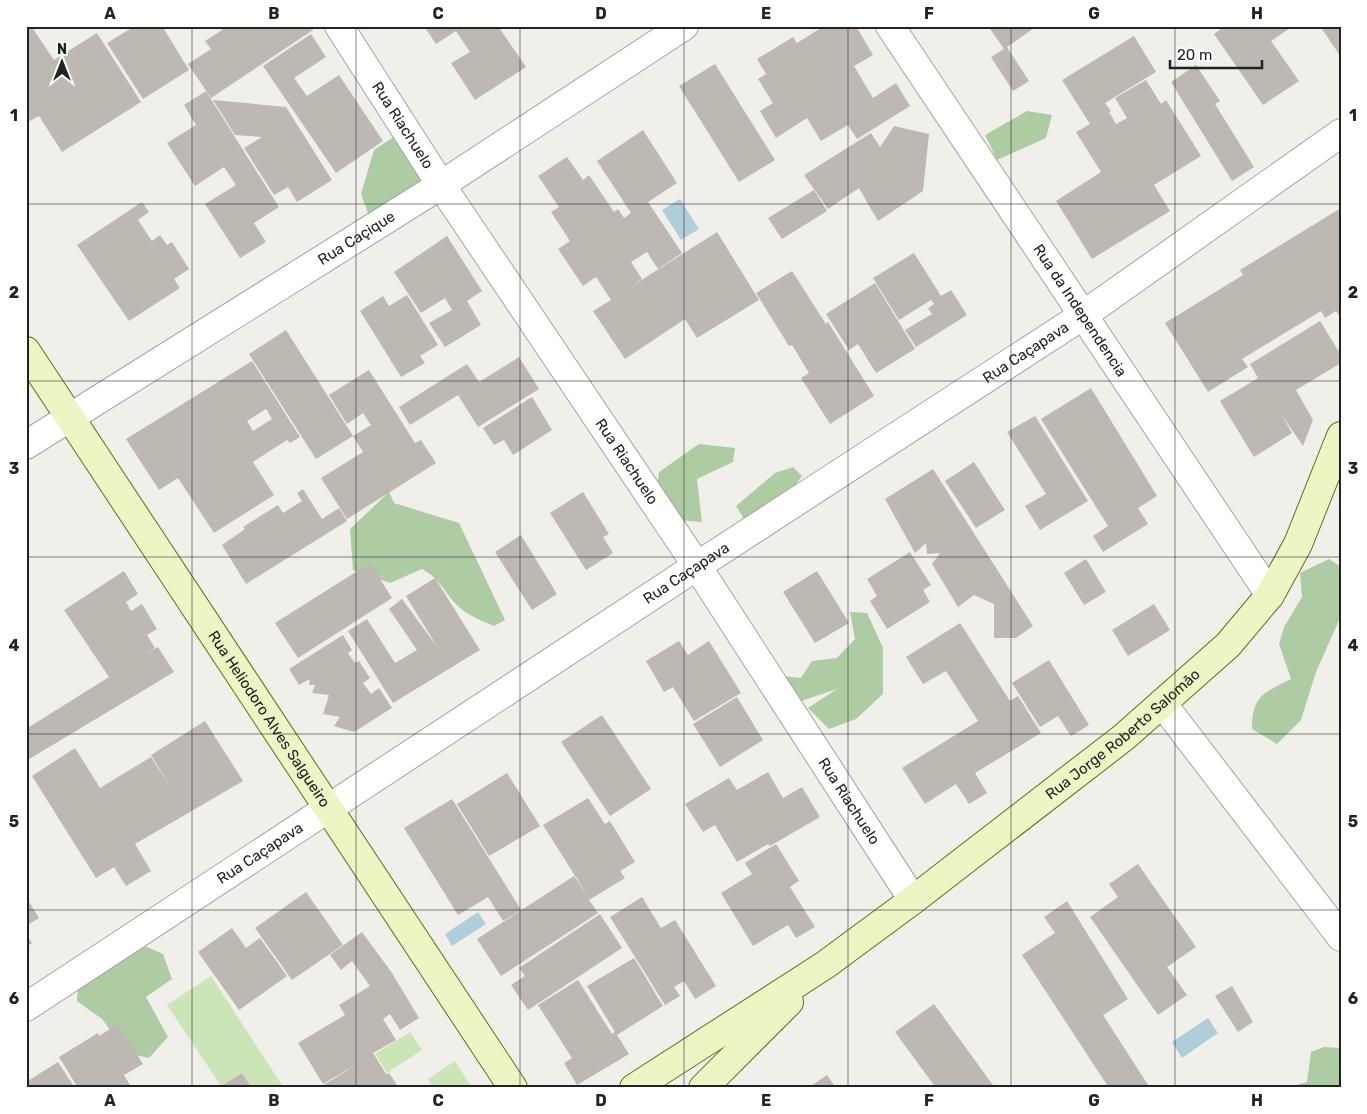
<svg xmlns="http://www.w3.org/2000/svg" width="1367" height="1114" viewBox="0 0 1367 1114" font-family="Rubik,sans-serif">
	<rect width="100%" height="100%" fill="#f1efea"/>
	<path fill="#cbe5b6" d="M211,976L284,1088H252L242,1073L221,1086L167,1005Z
		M410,1032L422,1050L387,1073L375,1054Z
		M455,1061L472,1088H433L428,1079Z"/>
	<path fill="#adcca3" d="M1027,111L1052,115L1046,138L997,160L985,135Z
		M398,134L426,170L412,201L368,213L361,194L374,150Z
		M699,444L735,448L733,462L697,479L702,522L677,520L655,500L659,472Z
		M793,467L802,476L767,524H747L736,506L775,473Z
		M389,492L394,503L459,523L505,620L494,626C480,620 464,614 454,602C442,588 439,578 422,569L390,583L353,570L350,529Z
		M1329,559L1341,567V616L1316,672L1301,720L1277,744L1252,729C1252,695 1264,693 1291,679L1279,644L1284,627L1302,597L1300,573Z
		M850,612L867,613L883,648V694L856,719L829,729L808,708L837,689L795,703L781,676L801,678L812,661L837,658L855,639Z
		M145,946L163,954L172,979L146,997L168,1037L149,1058L127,1053L102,1019L77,1001L78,988L102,964Z
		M1324,1047L1341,1048V1088H1285L1307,1082L1311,1052Z"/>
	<path fill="#b0ced9" d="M680,199L699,229L681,240L662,210Z
		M478,912L486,924L452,946L445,934Z
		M1208,1018L1218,1033L1182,1058L1172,1042Z"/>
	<path fill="#beb8b3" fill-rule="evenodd" d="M26,26H31L54,60L97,33L141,102L62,152L39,116L26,123Z
		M135,26H162L189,70L143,99L107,43Z
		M228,26H311L313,30L211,98L188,64L211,49L205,41Z
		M424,26H498L526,67L475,100L451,63L470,52L456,31L436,44Z
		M824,26H856L873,55L854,66L873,98L896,83L910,106L857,139L848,125L821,141L807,118L776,138L760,111L773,103L758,79L766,74L757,59L793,37L797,43Z
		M988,26H1037L1007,47L1029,81L1013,91L991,57L1004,49Z
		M1225,26H1293L1271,41L1299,81L1263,105L1214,34Z
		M1320,26H1341V57Z
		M311,34L326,57L294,78L307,96L339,75L383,141L336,173L263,66Z
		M1134,36L1156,72L1105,103L1111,111L1109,112L1116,124L1127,118L1115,98L1146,80L1161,104L1166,100L1201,156L1154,185L1170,211L1092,259L1056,201L1101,172L1076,132L1090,124L1062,80Z
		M715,64L775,160L739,182L679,86Z
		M1196,65L1220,101L1215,104L1254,167L1232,181L1171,82Z
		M206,91L279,207L254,223L266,242L240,258L205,204L236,185L224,167L195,186L167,143L196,125L184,105Z
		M213,100L286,107L332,180L297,202L288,187L274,195L244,148L262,137L235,135Z
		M894,126L929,134L923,191L878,221L859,188L828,209L804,175L871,133L880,147Z
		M643,130L677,183L648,202L682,253L658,269L647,252L631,262L642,279L629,288L717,232L759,300L697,338L685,319L625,359L593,311L611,300L596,277L583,286L558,249L570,241L551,212L559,207L538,176L567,157L583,180L589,175L614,212L618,209L624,218L631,213L597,161Z
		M814,190L827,211L782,239L768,218Z
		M142,202L149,212L138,220L152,241L160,235L167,245L172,242L189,269L174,279L180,288L129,321L77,245Z
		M1341,208V318L1336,311L1325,318L1321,311L1242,359L1248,367L1208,392L1165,323L1243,275L1240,270Z
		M447,236L482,291L467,301L481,325L445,347L429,323L452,310L445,298L421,313L394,272Z
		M914,253L941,296L951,290L967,315L916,347L905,330L932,314L928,308L934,304L931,300L899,320L873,278Z
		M792,271L826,324L828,322L874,396L830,424L801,378L809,373L792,345L789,346L756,293Z
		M875,283L915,349L876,373L858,344L849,350L826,314Z
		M407,295L438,345L420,356L425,363L401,377L360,311L383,296L389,306Z
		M1320,321L1341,355V363L1296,390L1313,420L1303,446L1281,414L1292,433L1254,457L1220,401L1258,378L1250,364Z
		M286,330L353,436L316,459L249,354Z
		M519,357L539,389L478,427L458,395L410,425L399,407L467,364L479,382Z
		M252,361L300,437L290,443L287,440L253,462L274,495L214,533L178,478L159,490L126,439ZM266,409L272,419L253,431L247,421Z
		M369,370L415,443L421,440L436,463L347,519L321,478L363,452L353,436L371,425L363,413L347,424L329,395Z
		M1091,388L1157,496L1138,508L1148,524L1103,552L1093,536L1108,526L1041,419Z
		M532,397L552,430L513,455L504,440L494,445L483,428Z
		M1035,416L1088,501L1040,530L1025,506L1046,494L1007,432Z
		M974,462L1005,510L976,528L945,481Z
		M933,469L1033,626L1016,638H994V604L974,595L958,607L932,564L940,553L927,554L926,543L915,553L885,499Z
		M303,489L322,519L339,508L347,521L246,584L222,545L245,529L243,527L278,505L283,513L302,501L297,493Z
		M583,492L609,534L603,537L613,553L586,570L550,513Z
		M521,535L557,594L532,610L495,552Z
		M910,552L931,585L923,590L930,602L887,629L870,601L877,596L867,579Z
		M1086,559L1106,592L1084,605L1064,573Z
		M370,563L392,598L298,658L275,623Z
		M124,571L138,594L126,602L131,611L142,604L157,629L147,635L155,648L142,655L158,647L174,672L26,761V729L109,677L64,610Z
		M817,571L849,623L815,643L783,592Z
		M435,578L480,650L393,703L348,631L367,619L395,663L417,650L389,609L402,599L438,648L406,596Z
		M1154,604L1170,630L1128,656L1112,630Z
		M960,623L1010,701L1018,696L1041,733L975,773L987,793L969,804L956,784L925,804L902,768L978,721L946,671L923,684L906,657Z
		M343,635L352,650L348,653L355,663L359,661L370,678L363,683L371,694L379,688L392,708L354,732L334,726L340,717L323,714L329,695L312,693L315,685H309L310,679L299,685L289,669Z
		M679,641L688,655L709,641L741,693L694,721L673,687L664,692L646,661Z
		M1049,660L1089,725L1071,736L1058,716L1040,727L1012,683Z
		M737,697L763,740L720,767L693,724Z
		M602,715L651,789L610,816L561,742Z
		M205,721L243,781L135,844L151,871L126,886L114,867L96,878L32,776L75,748L100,788L151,757L171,788L151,755Z
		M768,772L783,798L802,787L820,817L770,846L768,844L737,862L715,825L703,832L685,804L729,778L737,790Z
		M507,773L540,826L489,856L457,804Z
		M588,798L605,824L610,821L635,862L620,871L625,878L589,900L598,913L501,976L477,939L574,876L589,898L543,825Z
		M452,799L521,910L503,921L488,897L458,915L404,828Z
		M776,844L799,881L790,887L815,927L796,938L788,925L753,946L721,893L752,874L745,863Z
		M1138,864L1196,947L1167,967L1187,995L1158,1015L1090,917L1118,897L1109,884Z
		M306,892L343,945L292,980L255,928Z
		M26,897L39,918L26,926Z
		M642,897L661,928L675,920L716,986L695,999L684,981L674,987L680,996L665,1005L610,917Z
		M1067,901L1128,999L1103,1015L1150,1088H1109L1022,955L1055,933L1044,917Z
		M600,914L622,948L528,1010L511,985L525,976L519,968Z
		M232,928L246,948L260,938L287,976L239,1010L198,952Z
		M362,932L392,973L419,1018L400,1030L390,1014L383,1019L396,1040L373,1053L386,1074L389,1073L399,1088H319L357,1064L323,1084L298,1043L345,1015L339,1005L370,986L352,961L341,970L330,955Z
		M26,934L32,943L26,947Z
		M634,958L663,1006L617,1035L629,1054L577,1085L564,1063L572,1058L538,1005L578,980L612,1034L615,1032L587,986Z
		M1232,986L1253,1022L1238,1032L1215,996Z
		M934,1004L995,1088H936L895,1032Z
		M118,1024L143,1064L124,1075L132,1088H78L59,1057L98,1033L99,1036Z
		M58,1062L75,1088H26V1082Z
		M242,1073L252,1088H222L221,1086Z
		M827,1075L836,1088H808Z"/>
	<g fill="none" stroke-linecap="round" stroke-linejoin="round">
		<g stroke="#a3a3a3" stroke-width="30">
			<g id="street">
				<path id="s1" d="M339,26L441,185L697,566L913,900"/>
				<path id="s2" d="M890,26L1270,595"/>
				<path id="s3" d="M26,445L441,185L684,26"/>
				<path d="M1162,703L1341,937"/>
				<path id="s4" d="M26,1007L697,566L1082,316L1341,133"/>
			</g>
		</g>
		<g stroke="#627012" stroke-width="30">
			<g id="secondary">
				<path id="s5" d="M26,351L513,1088"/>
				<path id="s6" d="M634,1088L825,965L913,900L1124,737L1228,645L1270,595L1298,544L1341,436"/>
				<path d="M703,1088L789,1002"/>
			</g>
		</g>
		<use href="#street" stroke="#fff" stroke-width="28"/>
		<use href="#secondary" stroke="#eff4c5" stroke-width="28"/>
	</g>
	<path fill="none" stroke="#222" stroke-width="1" stroke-opacity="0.55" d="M192,26V1088M356,26V1088M520,26V1088M684,26V1088M848,26V1088M1011,26V1088M1175,26V1088M26,204H1341M26,381H1341M26,557H1341M26,734H1341M26,910H1341"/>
	<g text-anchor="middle" stroke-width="4" stroke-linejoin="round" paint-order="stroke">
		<g font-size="15" fill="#222" stroke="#fff">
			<text dy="5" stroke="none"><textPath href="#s1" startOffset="118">Rua Riachuelo</textPath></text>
			<text dy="5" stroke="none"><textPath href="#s3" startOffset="390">Rua Caçique</textPath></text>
			<text dy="5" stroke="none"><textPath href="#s2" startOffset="342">Rua da Independencia</textPath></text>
			<text dy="5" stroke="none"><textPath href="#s4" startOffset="1195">Rua Caçapava</textPath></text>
			<text dy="5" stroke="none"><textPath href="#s1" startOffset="522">Rua Riachuelo</textPath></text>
			<text dy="5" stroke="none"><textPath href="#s4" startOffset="790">Rua Caçapava</textPath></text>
			<text dy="5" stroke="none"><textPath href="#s5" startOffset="441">Rua Heliodoro Alves Salgueiro</textPath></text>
			<text dy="5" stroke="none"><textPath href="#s6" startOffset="604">Rua Jorge Roberto Salomão</textPath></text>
			<text dy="5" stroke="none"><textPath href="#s1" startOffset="928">Rua Riachuelo</textPath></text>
			<text dy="5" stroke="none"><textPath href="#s4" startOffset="280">Rua Caçapava</textPath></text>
		</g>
	</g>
	<rect width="1367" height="1114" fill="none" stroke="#ffffff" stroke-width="55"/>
	<g transform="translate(62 62)" stroke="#ffffff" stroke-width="4" paint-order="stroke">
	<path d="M0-4L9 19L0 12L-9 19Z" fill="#222222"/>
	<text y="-8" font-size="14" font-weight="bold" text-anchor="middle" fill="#222222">N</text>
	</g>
	<path d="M1170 60v8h92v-8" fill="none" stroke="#222222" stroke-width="2.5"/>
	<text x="1177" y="60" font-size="15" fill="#222222" stroke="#ffffff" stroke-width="4" paint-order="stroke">20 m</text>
	<rect x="28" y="28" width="1312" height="1058" fill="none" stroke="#222" stroke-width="2"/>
	<g font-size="16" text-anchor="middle" font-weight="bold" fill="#222">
		<text x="110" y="19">A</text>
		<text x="274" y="19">B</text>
		<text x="438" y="19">C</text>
		<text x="601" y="19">D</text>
		<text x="766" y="19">E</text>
		<text x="929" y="19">F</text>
		<text x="1094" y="19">G</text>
		<text x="1257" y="19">H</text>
		<text x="14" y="121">1</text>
		<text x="1353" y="121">1</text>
		<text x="14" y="298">2</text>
		<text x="1353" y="298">2</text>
		<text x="14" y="474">3</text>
		<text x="1353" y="474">3</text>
		<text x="14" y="651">4</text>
		<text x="1353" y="651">4</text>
		<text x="14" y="827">5</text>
		<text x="1353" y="827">5</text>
		<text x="14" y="1004">6</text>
		<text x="1353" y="1004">6</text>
		<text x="110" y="1106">A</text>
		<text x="274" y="1106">B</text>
		<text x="438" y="1106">C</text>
		<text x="601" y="1106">D</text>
		<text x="766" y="1106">E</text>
		<text x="929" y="1106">F</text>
		<text x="1094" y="1106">G</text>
		<text x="1257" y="1106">H</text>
	</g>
</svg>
